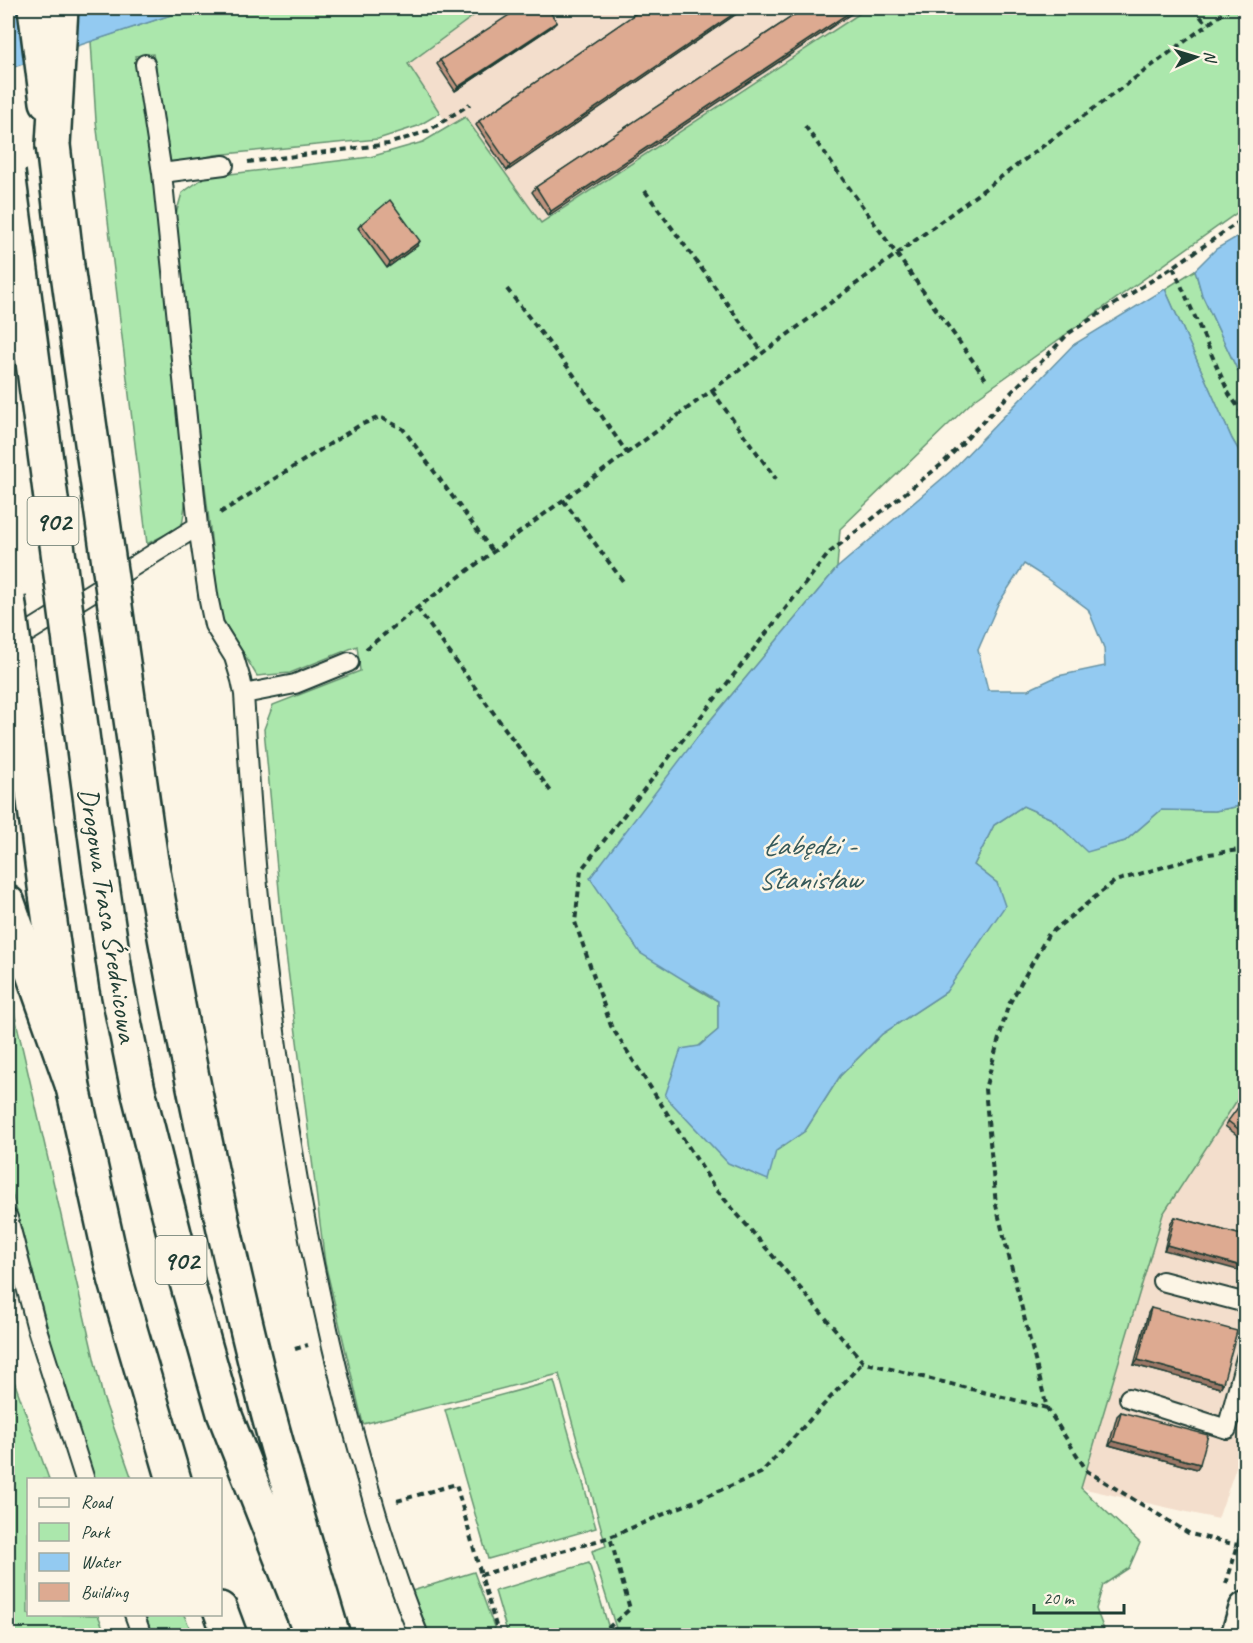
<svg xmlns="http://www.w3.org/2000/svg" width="1253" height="1643" viewBox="0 0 1253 1643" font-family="Caveat,sans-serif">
	<rect width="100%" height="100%" fill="#fcf5e5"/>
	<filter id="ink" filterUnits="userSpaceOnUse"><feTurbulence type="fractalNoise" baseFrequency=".0167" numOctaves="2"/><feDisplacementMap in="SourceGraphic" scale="12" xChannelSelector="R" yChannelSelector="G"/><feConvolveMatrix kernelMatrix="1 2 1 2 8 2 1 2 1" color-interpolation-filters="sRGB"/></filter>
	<g filter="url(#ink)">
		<path fill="#f3decc" d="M484,8H868L541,223L465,117L449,127L408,64Z
			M1245,1088V1441L1218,1519L1081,1488L1163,1214Z"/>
		<path fill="#abe7ac" stroke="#659270" stroke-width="1.5" d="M192,8H484L408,64L440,113L418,126L378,139L215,155L171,165L153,54L135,56L149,144L187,491L182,526L147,544L96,121L91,41Z
			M868,8H1245V207L975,399L840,529L837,568L709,722L690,985L718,1001V1030L699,1046L776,1151L805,1131L840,1076L882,1034L946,992L997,883L974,865L994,825L1023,806L1052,819L1088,851L1125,841L1161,810L1215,811L1245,805V1088L1163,1214L1081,1488L1140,1543L1129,1568L1103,1585L1096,1609L1106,1635H618L592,1551L606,1546L559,1374L363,1424L325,1263L282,922L264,729L273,705L360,671L357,646L290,673L257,676L220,615L174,221L182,193L205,177L370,157L423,142L465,117L541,223Z
			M1195,270L1202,295L1245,386V461L1232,439L1165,289Z
			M8,986L103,1397L132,1479H94L69,1409L8,1178Z
			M8,1364L49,1479L28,1480V1614L98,1615L106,1635H8Z
			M554,1381L596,1528L488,1559L445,1410Z
			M589,1563L611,1635H508L495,1591Z
			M474,1572L497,1635H430L412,1591Z
			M144,1615H184L193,1635H151Z"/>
		<path fill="#93caf1" stroke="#6592a5" stroke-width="1.5" fill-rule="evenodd" d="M12,8H192L8,69V9Z
			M1245,232V386L1202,295L1195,270L1216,249Z
			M1165,289L1232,439L1245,461V805L1215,811L1161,810L1125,841L1087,852L1052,819L1023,806L994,825L974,865L997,883L1005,906L946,992L882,1034L840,1076L805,1131L776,1151L768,1180L728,1163L665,1096L681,1049L699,1046L718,1030V1001L640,953L590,878L709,722L837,568L951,471L1073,345ZM1024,564L1046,578L1088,609L1104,648L1105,666L1058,676L1028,690H988L978,650L998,604Z"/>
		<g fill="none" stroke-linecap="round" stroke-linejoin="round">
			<g stroke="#1f3d34" stroke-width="22">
				<path id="lane" d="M145,64L162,173L198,526L209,601L214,625L234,657L241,680L244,694C248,758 252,823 258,887C276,1066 304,1245 350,1419C370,1492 390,1566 419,1636
					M162,173L224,165
					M9,644L198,526
					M244,694L295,684L349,662
					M8,1218L37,1329L85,1480
					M1162,1281L1246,1303
					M1129,1398L1227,1429L1246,1358
					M134,1614L142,1636"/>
			</g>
			<g stroke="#1f3d34" stroke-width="38">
				<path id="street" d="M1238,1636L1246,1609"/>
			</g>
			<g stroke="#1f3d34" stroke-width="38">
				<path id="primary" d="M35,8L47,102
					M151,861C184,1042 219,1222 265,1401C285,1479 310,1557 333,1636
					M100,871L117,986L138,1090L181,1261L224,1413L312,1636
					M46,894L73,1087L115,1278L174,1480
					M220,1609L230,1636"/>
			</g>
			<g stroke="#1f3d34" stroke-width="38">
				<path id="highway" d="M53,145L61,8
					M8,903L73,1087"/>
			</g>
			<path stroke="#1f3d34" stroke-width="4" stroke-dasharray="6 4.5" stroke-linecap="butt" d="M1194,8L1207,25
				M805,126L988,382
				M248,162L388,144L428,131L470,104
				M645,191L763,353
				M1173,267L1229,394L1246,418
				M507,289L573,374L627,453
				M712,391L776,479
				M563,500L625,584
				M220,513L360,425L380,417L403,429L493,552
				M417,608L552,793
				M366,649L417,608L1230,8
				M1246,849L1209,854L1115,881L1048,935L1008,1006L985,1089L996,1205L1047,1408L1087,1471L1190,1534L1246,1547
				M295,1349L308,1345
				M1047,1408L863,1362L715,1188L611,1026L575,922L581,870L829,553L942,464L1069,333L1173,267L1246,217
				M397,1501L456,1484L481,1575
				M1226,1584L1246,1519
				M608,1628L630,1609L610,1537
				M499,1636L481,1575L610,1537L761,1473L863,1362"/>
			<use href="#lane" stroke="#fcf5e5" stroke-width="18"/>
			<use href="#street" stroke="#fcf5e5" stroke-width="33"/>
			<use href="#primary" stroke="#fcf5e5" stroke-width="33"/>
			<use href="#highway" stroke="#fcf5e5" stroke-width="33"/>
			<g stroke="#1f3d34" stroke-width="38" stroke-linecap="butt">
				<path id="primary-bridge" d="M53,145L67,266L151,861
					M8,172L100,871
					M8,598L46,894"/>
			</g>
			<use href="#primary-bridge" stroke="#fcf5e5" stroke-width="33"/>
		</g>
		<path fill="#be927d" stroke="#1f3d34" stroke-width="1.5" d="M644,8H745L507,171L476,125L479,121Z
			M805,8L548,216L532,192L536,187Z
			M553,26L455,91L437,64L440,60Z
			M361,224L417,246L387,268L358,228Z
			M1245,1098V1141L1225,1126Z
			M1175,1217L1245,1236L1164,1250L1171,1222Z
			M1151,1308L1223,1383L1220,1388L1134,1365L1148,1313Z
			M1121,1412L1197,1469L1109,1445L1117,1416Z"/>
		<path fill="#9b7766" stroke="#1f3d34" stroke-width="1.5" d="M742,8H745L507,171L510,166Z
			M856,8H860L548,216L551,211Z
			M557,22L553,26L455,91L458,87Z
			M420,241L417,246L387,268L390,263Z
			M1167,1245L1245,1267V1272L1164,1250Z
			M1138,1360L1223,1383L1220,1388L1134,1365Z
			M1113,1441L1200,1464L1197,1469L1109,1445Z"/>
		<path fill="#ddaa91" stroke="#1f3d34" stroke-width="1.5" d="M520,8H547L557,22L458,87L440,60Z
			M644,8H742L510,166L479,121Z
			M805,8H856L551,211L536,187Z
			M390,200L420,241L390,263L361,224Z
			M1245,1098V1134L1228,1121Z
			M1175,1217L1245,1236V1267L1167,1245Z
			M1151,1308L1237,1331L1223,1383L1138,1360Z
			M1121,1412L1208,1435L1200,1464L1113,1441Z"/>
	</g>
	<g text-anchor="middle" stroke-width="5" stroke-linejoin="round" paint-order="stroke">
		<g fill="#fcf5e5" stroke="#617469" stroke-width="1.5">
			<rect x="27.5" y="497" width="51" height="48" rx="4.5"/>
			<rect x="155.5" y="1236" width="51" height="48" rx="4.5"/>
		</g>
		<g font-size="27" font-weight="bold" fill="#1f3d34">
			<text x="53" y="530">902</text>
			<text x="181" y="1269">902</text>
		</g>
		<g font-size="28" fill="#1f3d34" stroke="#fcf5e5">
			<text transform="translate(109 915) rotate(81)" y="10">Drogowa Trasa Średnicowa</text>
		</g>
		<g font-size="30" font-style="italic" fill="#36595a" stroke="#fcf5e5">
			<text x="809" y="855">Łabędzi -<tspan x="809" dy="34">Stanisław</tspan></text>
		</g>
	</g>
	<rect width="1253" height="1643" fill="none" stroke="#fcf5e5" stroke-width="30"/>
	<rect x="15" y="15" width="1223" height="1613" fill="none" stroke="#1f3d34" stroke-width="2" filter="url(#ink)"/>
	<rect x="27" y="1478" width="195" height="138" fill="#fcf5e5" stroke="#a4ab9e" stroke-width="1.5"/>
	<rect x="39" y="1498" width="30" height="9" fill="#fcf5e5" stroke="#a4ab9e" stroke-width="1.5"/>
	<text x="81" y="1508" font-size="18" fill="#1f3d34">Road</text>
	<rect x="39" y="1523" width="30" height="18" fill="#abe7ac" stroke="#a4ab9e" stroke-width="1.5"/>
	<text x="81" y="1538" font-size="18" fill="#1f3d34">Park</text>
	<rect x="39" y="1553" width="30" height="18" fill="#93caf1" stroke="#a4ab9e" stroke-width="1.5"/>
	<text x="81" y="1568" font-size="18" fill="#1f3d34">Water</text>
	<rect x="39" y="1583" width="30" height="18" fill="#ddaa91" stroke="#a4ab9e" stroke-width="1.5"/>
	<text x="81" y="1598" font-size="18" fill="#1f3d34">Building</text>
	<g transform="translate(1196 57) rotate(86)" stroke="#fcf5e5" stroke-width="4.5" paint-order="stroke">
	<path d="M0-4.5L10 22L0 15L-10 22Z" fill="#1f3d34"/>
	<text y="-9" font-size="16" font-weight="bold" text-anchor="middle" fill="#1f3d34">N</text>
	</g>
	<path d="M1034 1604v9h90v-9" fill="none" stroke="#1f3d34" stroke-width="3"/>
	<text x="1043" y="1604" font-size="18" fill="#1f3d34" stroke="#fcf5e5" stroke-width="4.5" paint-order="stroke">20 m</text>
</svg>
